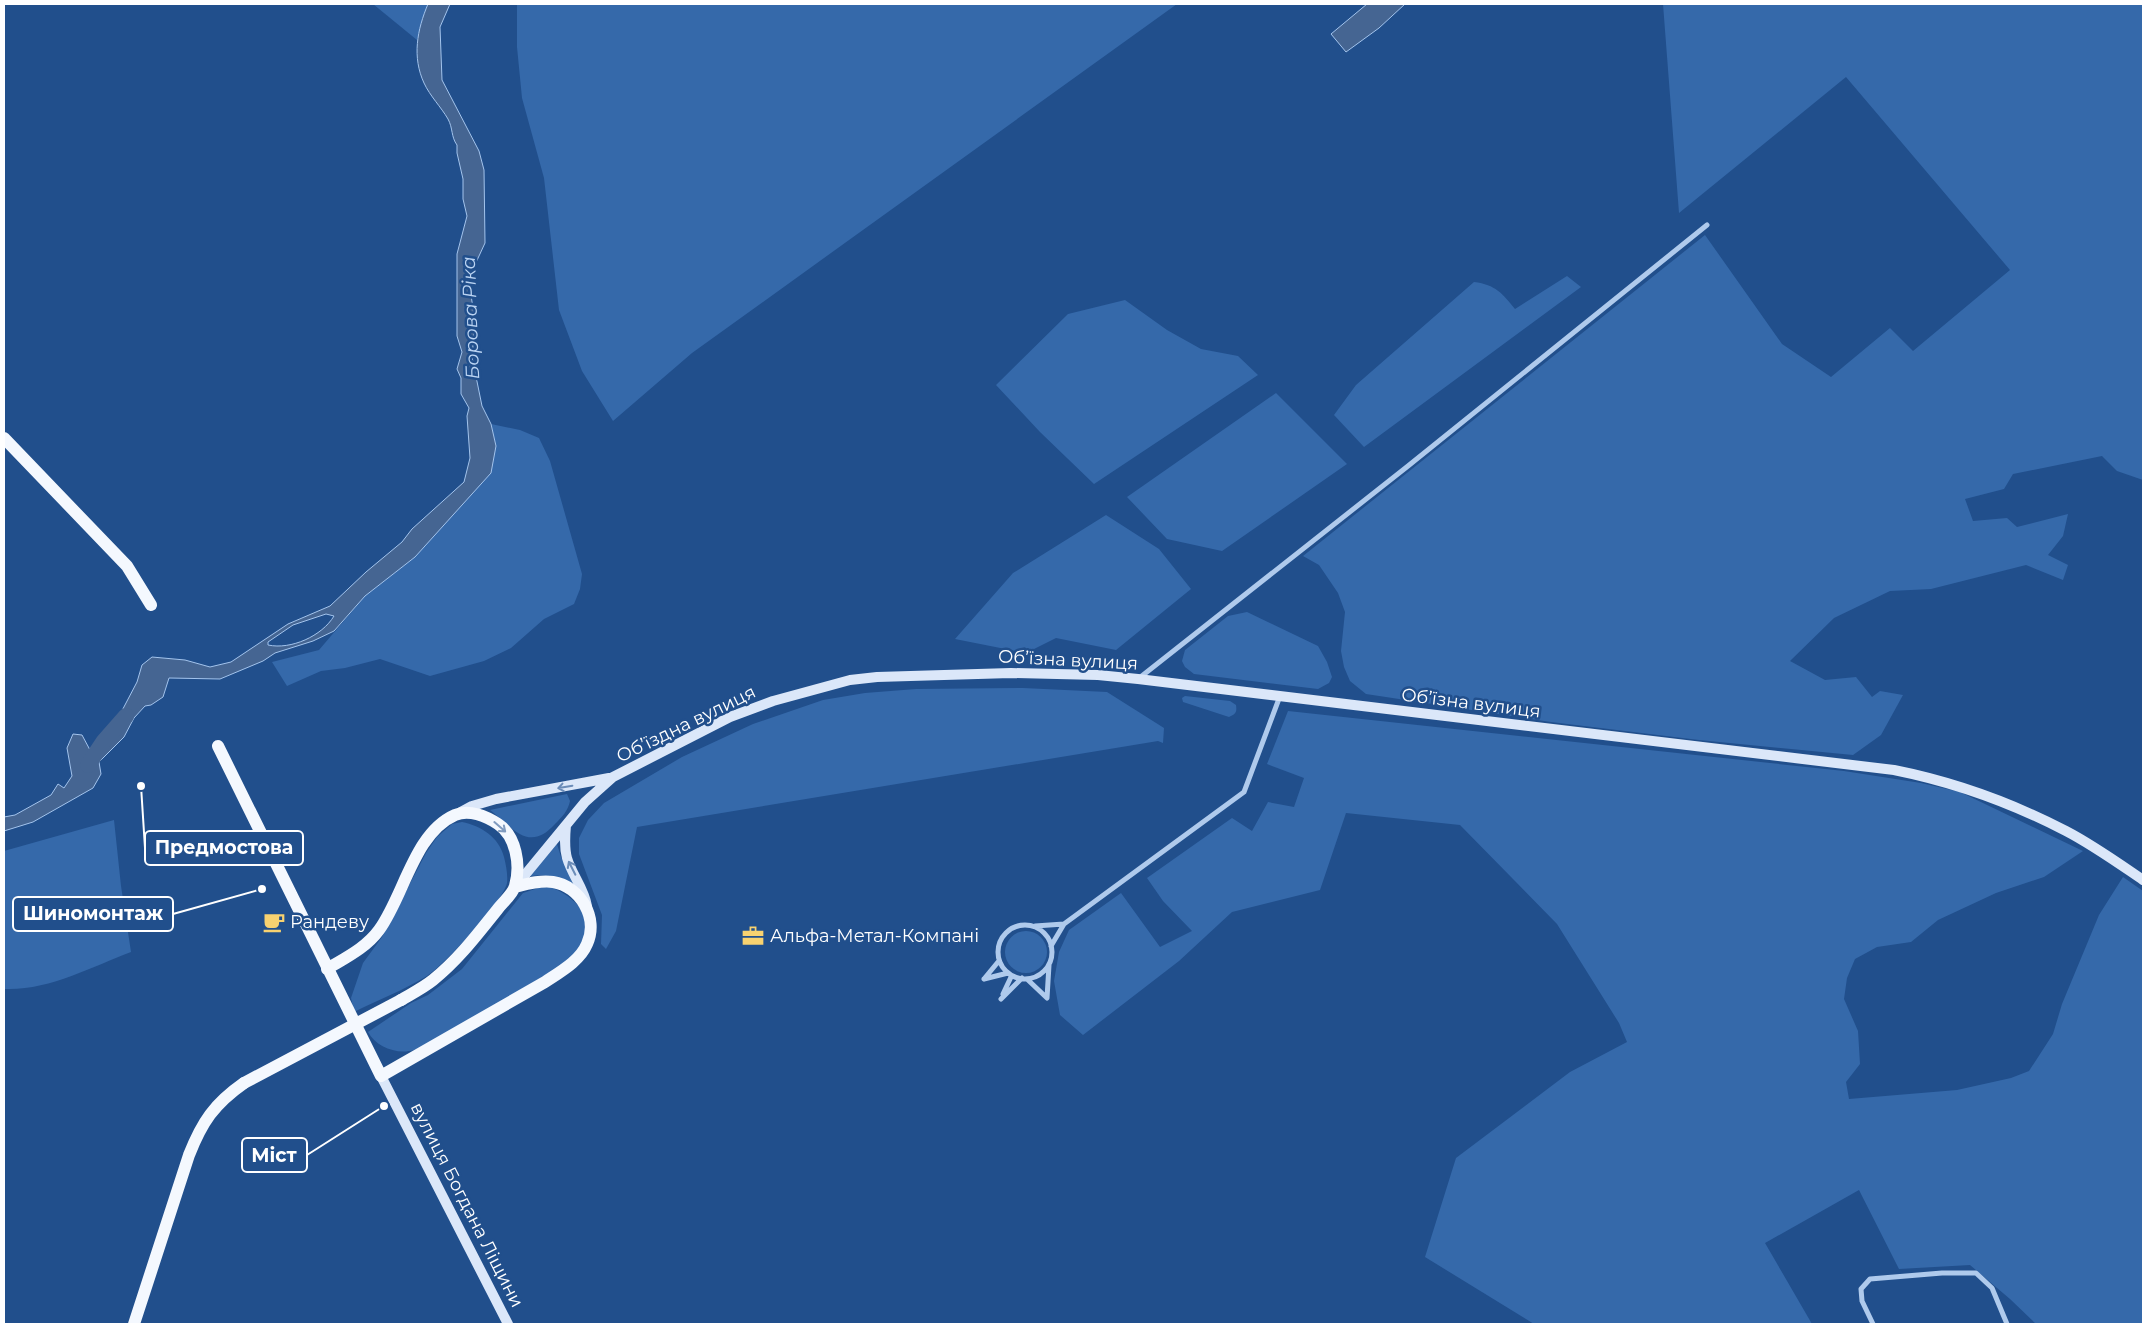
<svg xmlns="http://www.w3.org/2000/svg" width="2147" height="1328" viewBox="0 0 2147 1328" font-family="Montserrat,sans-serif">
	<rect width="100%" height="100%" fill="#214f8c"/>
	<path fill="#3569aa" d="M373,4H428L417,40Z
		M517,4H1177L692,353L613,421L582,371L559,310L544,178L522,98L517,47Z
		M1663,4H2143V480L2117,471L2102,456L2013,474L2004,489L1965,499L1973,521L2007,518L2017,527L2068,514L2063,536L2048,555L2068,565L2063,580L2026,565L1931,589L1890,591L1834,618L1790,661L1825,680L1856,677L1872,697L1880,691L1903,695L1881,735L1853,755L1699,740L1551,722L1366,694L1350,681L1344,667L1341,651L1345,612L1338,593L1319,565L1303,556L1705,235L1782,344L1831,377L1890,328L1913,351L2010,270L1846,77L1679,213Z
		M1567,276L1581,287L1364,447L1334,415L1356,385L1474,282C1496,285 1502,293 1515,309Z
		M1125,300L1167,330L1201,349L1238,356L1258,375L1094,484L1040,432L996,385L1068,314Z
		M1276,393L1347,464L1222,551L1167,539L1127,497Z
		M491,424L520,430L539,438L550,461L582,574L580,589L574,604L544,619L511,648L484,661L430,676L380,659L345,668L321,671L287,686L272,662L319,650L365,596L415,557L496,446Z
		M1106,515L1159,549L1191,589L1116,650L1056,638L1026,653L955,639L1013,573Z
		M1247,612L1318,646L1327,662L1332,677L1329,683L1318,689L1194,674L1185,667L1182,661L1185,650L1228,616Z
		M1023,688L1107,692L1164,728L1163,743L1158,741L637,827L616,931L606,949L601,944L602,915L579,854V838L588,820L604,803L682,757L753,724L823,700L865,693L916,689Z
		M1185,696L1230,701L1236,705C1237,712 1236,714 1229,717L1183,702L1182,698Z
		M1288,711L1844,771L1921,783L1960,792L2083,851L2044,877L1996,893L1938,920L1911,942L1877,947L1855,959L1847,978L1844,999L1858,1031L1860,1064L1846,1082L1849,1099L1957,1090L2011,1078L2029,1071L2053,1034L2062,1004L2099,915L2123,877L2143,891V1324H2036L2010,1299L1970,1265L1899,1269L1859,1190L1765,1243L1812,1324H1534L1425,1257L1456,1158L1570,1072L1627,1042L1619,1023L1557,924L1460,825L1346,813L1320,890L1232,912L1179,961L1083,1035L1060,1015L1054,981L1059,952L1069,930L1121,893L1160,947L1192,931L1163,901L1147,878L1232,818L1252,831L1268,802L1294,807L1304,778L1267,764Z
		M567,794L570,801C568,811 562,817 555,824C529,853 513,828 490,810Z
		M114,820L121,886L131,952C91,967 48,991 4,989V851Z
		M462,822C481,826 499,837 504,857C506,865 508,875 507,883C503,902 444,965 427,976C404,990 378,1000 354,1012L351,998L363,963L382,937L426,853L437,837L452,824Z
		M557,844L561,857L579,889C562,879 550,873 530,876Z
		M549,887C566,892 586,907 588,927C588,939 581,949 574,958C540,978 505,999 471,1019C453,1029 434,1043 414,1050C397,1055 376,1047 368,1032L411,1003L428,995L462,969L523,893L538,888Z
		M1005 952a21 21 0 1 1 42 0a21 21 0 1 1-42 0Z"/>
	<path fill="#456592" stroke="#a3c4ed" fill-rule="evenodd" d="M428,4H450L440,27L442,80L479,151L484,170L485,243L473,269L471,295L475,322L472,357L482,406L491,424L496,446L491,473L415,557L365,596L334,631L313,641L275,653L263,661L220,679L169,678L163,697L151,705L145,706L134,718L124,737L99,762L101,774L93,788L33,822L4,831V817L15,815L51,795L58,784L64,788L72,776L67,748L73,734L82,735L90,750L107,745L115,724L137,682L142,665L152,657L185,660L210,667L231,662L288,624L330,606L366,572L402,542L412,529L464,482L470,458L467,416L469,408L461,394V378L457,369L462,352L457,336V254L467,216L463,199V179L457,153V145C451,137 453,128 448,119C441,107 430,96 424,83C412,57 417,30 428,4ZM326,614L334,616C322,636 291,650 268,645V642L293,625Z
		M1367,4H1405L1379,28L1346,52L1331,34Z"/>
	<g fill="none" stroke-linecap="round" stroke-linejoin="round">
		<path stroke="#456592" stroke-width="16" d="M88,765L104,741L126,716"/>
		<path stroke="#afcaec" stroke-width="5" d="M1138,679L1408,466L1707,225
			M1064,924L1244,792L1280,696
			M998 952a27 27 0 1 1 54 0a27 27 0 1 1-54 0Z
			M1035,926L1064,924L1051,946
			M984,979L1008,973
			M984,979L998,962
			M1028,980L1047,998L1049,965
			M1003,994L1011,977
			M1001,999L1022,978
			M1873,1324L1862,1301L1861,1289L1870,1279L1942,1273H1976L1992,1288L2007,1324"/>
		<path stroke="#dbe7f9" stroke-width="10" d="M461,812L472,806L496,799L609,778
			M566,825C565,836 564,847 567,858C572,875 584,888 587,906
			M515,887L585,802L613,777L730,717L773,701L850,680L877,677L1011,673L1098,675L1138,679L1894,770C1954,782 2012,803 2066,831C2093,845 2118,863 2143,880
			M381,1076L508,1324"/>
		<path stroke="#f4f8fe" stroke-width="12" d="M4,438L127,566L151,605
			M218,746L381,1076L545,982C560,972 580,961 587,944C599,918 580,886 553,882C540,880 527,884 515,887
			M327,969C345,958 366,948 379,930C404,896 414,833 455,815C469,809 486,816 498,824C516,836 521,865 515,886C513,894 502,903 497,910C477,935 458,960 433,980C423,988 411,994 401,1000
			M134,1324L189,1155C202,1122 214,1104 244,1083"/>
		<path stroke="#f4f8fe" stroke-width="12" d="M244,1083L401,1000"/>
	</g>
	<defs><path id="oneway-shaft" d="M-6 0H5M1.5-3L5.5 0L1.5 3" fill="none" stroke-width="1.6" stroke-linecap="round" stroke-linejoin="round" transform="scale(1.25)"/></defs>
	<g stroke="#6b8cb8">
		<use href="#oneway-shaft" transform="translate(565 787) rotate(170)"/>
		<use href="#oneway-shaft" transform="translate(572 868) rotate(-117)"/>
	</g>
	<use stroke="#809bbf" href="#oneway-shaft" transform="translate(500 827) rotate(41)"/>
	<defs>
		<g id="cafe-bare" transform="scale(1.725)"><path d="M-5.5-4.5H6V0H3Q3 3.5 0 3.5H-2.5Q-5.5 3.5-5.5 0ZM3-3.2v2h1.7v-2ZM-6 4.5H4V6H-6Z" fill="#f8d270" stroke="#214f8c" stroke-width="2.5" paint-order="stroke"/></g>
		<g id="office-bare" transform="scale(1.725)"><path d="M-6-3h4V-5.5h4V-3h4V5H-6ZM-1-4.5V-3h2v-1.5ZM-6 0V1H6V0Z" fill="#f8d270" stroke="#214f8c" stroke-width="2.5" paint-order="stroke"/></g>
	</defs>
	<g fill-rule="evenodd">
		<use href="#cafe-bare" x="274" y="922"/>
		<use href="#office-bare" x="753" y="936"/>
	</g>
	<g text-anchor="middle" stroke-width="5" stroke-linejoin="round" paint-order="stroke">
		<g font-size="18" fill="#fff" stroke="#214f8c">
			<text transform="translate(1068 660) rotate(3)" y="6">Об’їзна вулиця</text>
			<text transform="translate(1471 703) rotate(7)" y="6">Об’їзна вулиця</text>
			<text transform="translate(686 724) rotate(-26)" y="6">Об’їздна вулиця</text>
			<text transform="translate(467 1205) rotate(63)" y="6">вулиця Богдана Ліщини</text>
		</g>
		<g font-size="18" fill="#fff" stroke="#214f8c" text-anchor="start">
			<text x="290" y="928">Рандеву</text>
			<text x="770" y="942">Альфа-Метал-Компані</text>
		</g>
		<g font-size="19" font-style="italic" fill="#bbd4f3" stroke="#214f8c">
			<text transform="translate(470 318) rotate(-92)" y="7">Борова Ріка</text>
		</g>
	</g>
	<path fill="none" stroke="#fff" stroke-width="2" d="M141 786L145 848M262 889L173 914M384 1106L307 1155"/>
	<g fill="#fff" stroke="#214f8c" stroke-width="2">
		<circle cx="141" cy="786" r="5"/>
		<circle cx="262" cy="889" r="5"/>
		<circle cx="384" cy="1106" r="5"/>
	</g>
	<g fill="#214f8c" stroke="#fff" stroke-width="2">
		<rect x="145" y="831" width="158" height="34" rx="5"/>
		<rect x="13" y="897" width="160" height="34" rx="5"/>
		<rect x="242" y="1138" width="65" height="34" rx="5"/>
	</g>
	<g font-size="19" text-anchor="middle" font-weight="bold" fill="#fff">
		<text x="224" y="854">Предмостова</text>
		<text x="93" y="920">Шиномонтаж</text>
		<text x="274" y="1162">Міст</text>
	</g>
	<rect width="2147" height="1328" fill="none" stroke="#ffffff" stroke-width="10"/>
</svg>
